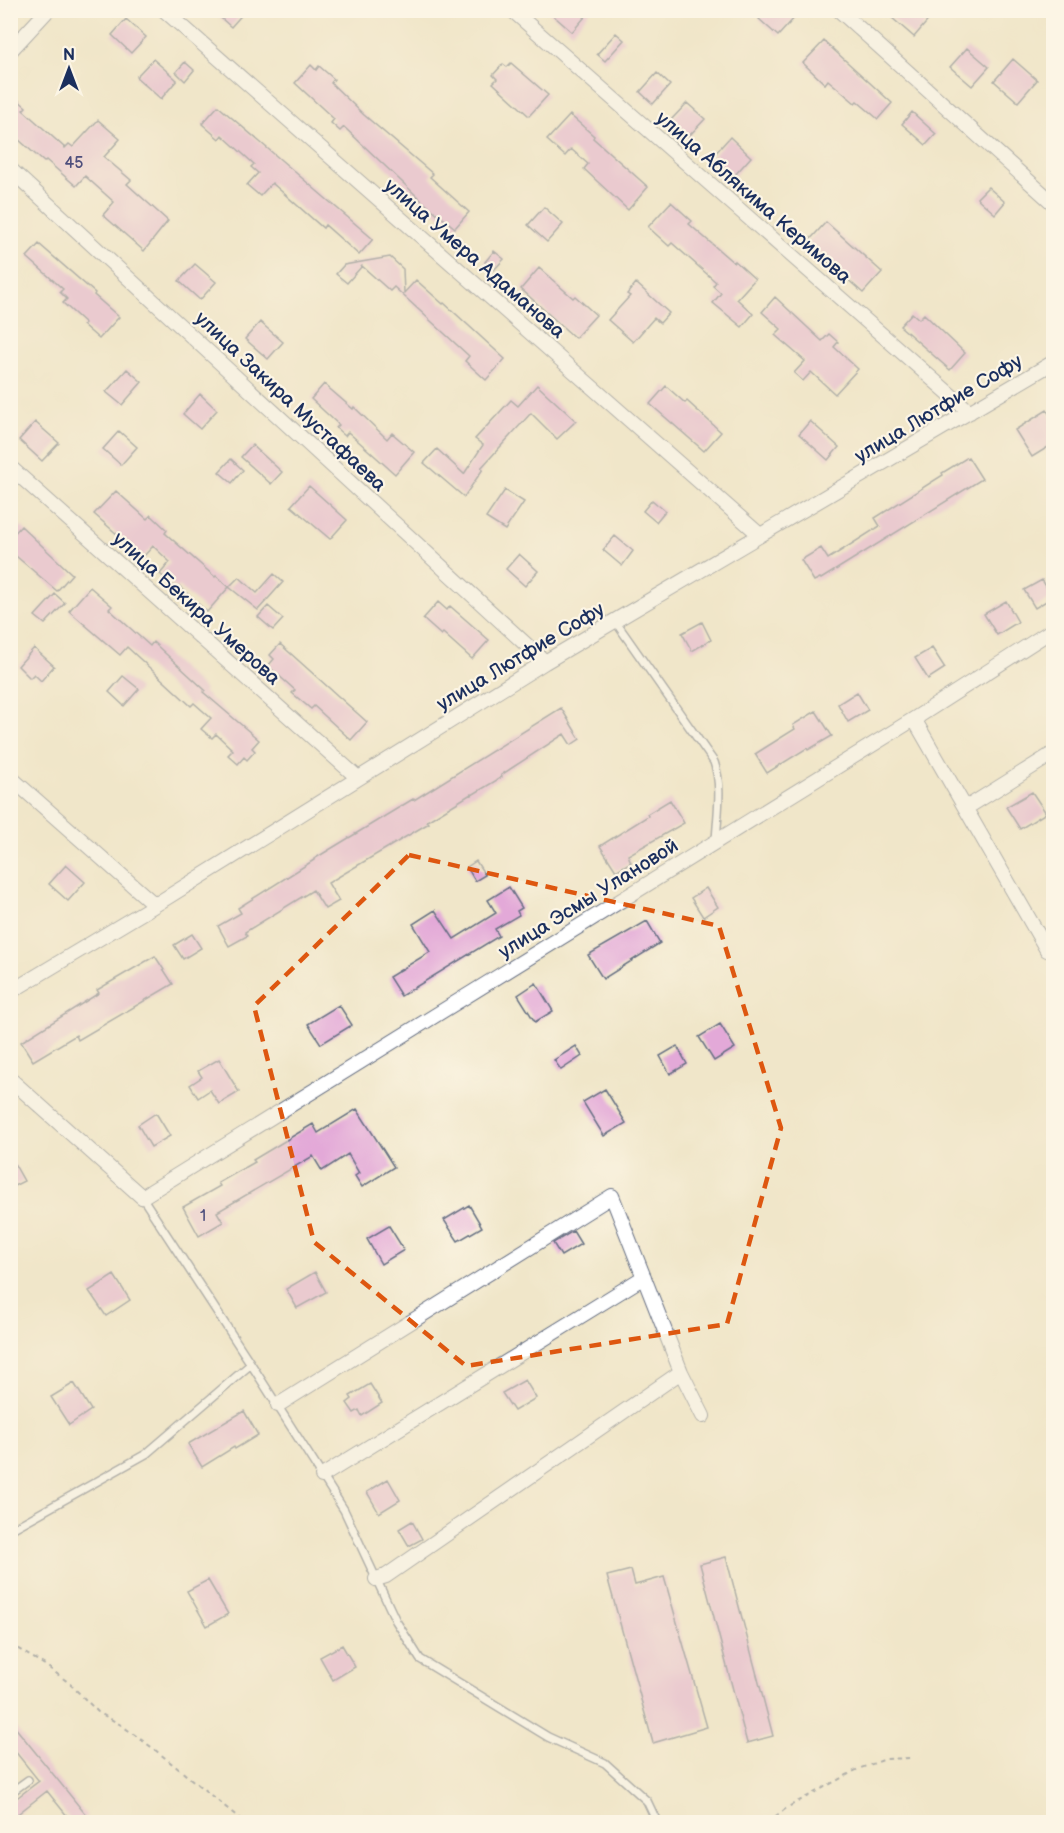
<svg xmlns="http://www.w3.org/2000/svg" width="1064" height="1833" viewBox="0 0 1064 1833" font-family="'Balsamiq Sans',sans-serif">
	<rect width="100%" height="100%" fill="#fcf5e5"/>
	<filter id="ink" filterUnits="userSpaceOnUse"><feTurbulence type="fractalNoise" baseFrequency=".0167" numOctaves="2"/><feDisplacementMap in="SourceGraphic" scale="12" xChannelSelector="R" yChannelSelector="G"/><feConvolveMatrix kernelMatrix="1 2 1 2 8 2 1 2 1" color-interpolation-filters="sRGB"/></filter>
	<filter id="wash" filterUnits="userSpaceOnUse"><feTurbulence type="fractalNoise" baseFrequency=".008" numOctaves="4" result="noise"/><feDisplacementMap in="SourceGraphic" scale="24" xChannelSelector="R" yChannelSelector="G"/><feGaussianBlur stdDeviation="1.35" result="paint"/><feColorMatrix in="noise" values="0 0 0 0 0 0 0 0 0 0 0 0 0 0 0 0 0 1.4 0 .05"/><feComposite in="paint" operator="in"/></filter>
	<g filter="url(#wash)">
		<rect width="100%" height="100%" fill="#f0e6c9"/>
		<g id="blocks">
			<path fill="#e3a9d8" d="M212,10H246L231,27Z
				M547,10H591L572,32Z
				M767,10H790L796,16L778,36L759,19Z
				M883,10H937L914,37Z
				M126,19L146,37L131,53L112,35Z
				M616,33L624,40L605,61L597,54Z
				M824,41L892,103L878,119L857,101L855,103L828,80L825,84L803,63Z
				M967,48L989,67L972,86L950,67Z
				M153,59L177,80L161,99L136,77Z
				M1013,59L1037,80L1018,102L994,81Z
				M185,62L194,70L185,81L176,72Z
				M511,63L548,95L529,116L493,83L497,79L493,75L503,64L507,67Z
				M311,65L316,70L319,66L334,79L331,83L364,115L433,174L430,177L469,212L455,228L422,201L344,127L340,131L331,123L334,119L295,83Z
				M657,73L670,85L653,104L640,92Z
				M10,93L26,107L23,110L65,148L69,144L73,147L98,120L120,139L104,157L131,180L127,184L168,221L144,251L103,215L114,202L85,176L76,186L46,160L44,162L10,132Z
				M687,103L705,119L688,137L670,121Z
				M218,106L373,239L359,255L325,225L323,228L272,183L260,196L247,185L258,173L251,167L254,164L222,135L219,139L202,124Z
				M912,112L936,134L926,145L902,124Z
				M570,115L594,136L593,138L648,187L628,210L584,169L588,164L571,149L565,156L547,140Z
				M730,137L751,157L734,176L712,157Z
				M988,187L1005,202L995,214L977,198Z
				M671,202L692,221L689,224L734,263L735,261L755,279L737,299L753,314L742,327L713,303L721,293L713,286L716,282L672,243L669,246L648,227Z
				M544,207L563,224L547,242L528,225Z
				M826,222L882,272L863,293L807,243Z
				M39,244L95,293L94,295L119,317L99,339L83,325L85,323L63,303L67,299L60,292L63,289L27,257Z
				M494,251L504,259L494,270L485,262Z
				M390,257L403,269L404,293L416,280L443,304L444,303L505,359L486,380L465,361L469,356L394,287L390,291L362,266L347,283L336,274L344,265Z
				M195,264L216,282L200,300L179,281Z
				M539,268L573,298L575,296L596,315L575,338L521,289Z
				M636,283L669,313L660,323L654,318L633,342L608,320L630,296L627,294Z
				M775,297L822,341L829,334L838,342L834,347L858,369L835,394L811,372L803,381L794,373L805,361L775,335L781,329L762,312Z
				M912,313L919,319L924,314L965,353L950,370L900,326Z
				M260,322L283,342L268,359L245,339Z
				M127,369L142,382L122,405L106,392Z
				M324,384L353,409L354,407L387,439L392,433L414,452L395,474L348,432L345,436L336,428L339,425L311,399Z
				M537,385L576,421L557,439L531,413L481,468L483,469L464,497L424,463L437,449L464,474L483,445L475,439L511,400L518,406Z
				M666,386L685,403L687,401L721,432L704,451L650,404Z
				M200,394L217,410L200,429L183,414Z
				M1047,410L1053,421V444L1032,457L1015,430Z
				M810,421L839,447L828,460L799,434Z
				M35,422L59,443L42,461L19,440Z
				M119,431L137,447L121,465L103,449Z
				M252,445L282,472L271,484L241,457Z
				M968,457L982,479L821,579L820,578L814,581L801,560L821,548L828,559L880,526L875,518L943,475L942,473Z
				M231,459L243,470L232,483L219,472Z
				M309,486L347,520L330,539L291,506Z
				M505,490L524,502L505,530L486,518Z
				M116,491L147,519L151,515L167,530L165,533L215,577L216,576L229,587L207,612L179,586L177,589L160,574L170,562L153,546L143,557L94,514Z
				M652,500L665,511L656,522L643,511Z
				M21,526L72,574L57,591L10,551V538Z
				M615,536L633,551L622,566L603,550Z
				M519,554L538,571L525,586L506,569Z
				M274,574L283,582L258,610L229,587L239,577L257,593Z
				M1042,580L1053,597L1035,608L1024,590Z
				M90,587L112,606L109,609L150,646L153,642L205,690L203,692L259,740L252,748L255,751L247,760L244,757L238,764L228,755L233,750L216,734L212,738L201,729L211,718L194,703L191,706L127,647L120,655L69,611Z
				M55,594L65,603L45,624L35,616Z
				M1006,601L1018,622L997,635L984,614Z
				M438,602L447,610L450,606L489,640L472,659L443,633L441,635L423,619Z
				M268,606L283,619L273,630L258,617Z
				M702,622L711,640L692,651L682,633Z
				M280,644L367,722L351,740L314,706L311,709L292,693L295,690L268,666L274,659L270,655Z
				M34,648L54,666L41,681L34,674L30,678L18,666Z
				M932,648L945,668L928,679L915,658Z
				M123,676L139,689L124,706L109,692Z
				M857,692L868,710L848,722L838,704Z
				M561,708L580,739L571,745L564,734L501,775L502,777L472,795L471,794L427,821L429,823L328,883L339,901L325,909L313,890L245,932L247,936L229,946L218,926L241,913L238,908L314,860V859L413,799L414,800Z
				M816,711L832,736L808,750L807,748L767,773L755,754L795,729L793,725Z
				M1032,792L1046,813L1020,829L1006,807Z
				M670,800L684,823L628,855L631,862L616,871L600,846L648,816L647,814Z
				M476,861L485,875L475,881L467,867Z
				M66,865L85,882L68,901L49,884Z
				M509,887L522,908L517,911L519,915L495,929L499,936L401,996L389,977L430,952L413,924L435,910L454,939L496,913L488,900Z
				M706,888L718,907L703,917L691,898Z
				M647,921L660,943L603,979L588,955Z
				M192,934L201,948L183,959L174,945Z
				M155,956L173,984L78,1040L76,1035L33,1061L21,1042L99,993L97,990Z
				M536,983L553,1011L535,1022L518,995Z
				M339,1005L352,1025L321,1044L308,1024Z
				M720,1024L735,1048L714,1061L699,1037Z
				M576,1046L582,1056L561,1070L554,1060Z
				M677,1046L687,1064L670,1074L660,1056Z
				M219,1059L239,1092L219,1104L210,1090L198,1098L190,1085L202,1077L198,1071Z
				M605,1089L626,1123L604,1136L583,1102Z
				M357,1109L394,1167L362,1187L355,1176L359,1173L348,1154L322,1171L313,1156L217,1212L223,1222L199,1236L183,1207L220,1186L218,1183L255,1162L253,1160L313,1124L318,1133Z
				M156,1113L170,1136L151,1147L138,1125Z
				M10,1156L24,1181L10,1188Z
				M469,1205L482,1227L458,1241L444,1220Z
				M389,1226L404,1250L381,1264L367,1239Z
				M573,1231L581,1244L561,1256L553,1243Z
				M315,1272L326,1292L297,1308L286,1289Z
				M114,1275L130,1300L106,1316L89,1291Z
				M525,1380L536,1398L514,1411L502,1393Z
				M74,1383L91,1410L69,1425L51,1397Z
				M370,1384L382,1403L362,1416L359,1410L354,1413L347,1403L352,1399L350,1396Z
				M244,1411L258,1435L235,1449L234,1447L202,1467L188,1444Z
				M388,1479L400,1500L379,1513L367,1492Z
				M412,1521L422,1539L409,1546L399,1529Z
				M726,1557L773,1736L747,1743L700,1564Z
				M631,1570L635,1585L664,1577L707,1727L653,1743L607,1576Z
				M208,1580L228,1614L207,1626L187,1591Z
				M342,1645L355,1667L333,1680L320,1657Z
				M10,1721L87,1816L79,1822H72L47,1791L10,1820V1803L39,1781L10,1745Z"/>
		</g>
	</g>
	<g filter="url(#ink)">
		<use href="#blocks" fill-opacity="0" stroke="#666f83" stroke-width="1.5"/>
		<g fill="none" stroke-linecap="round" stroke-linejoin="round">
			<g stroke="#666f83" stroke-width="10">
				<path id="service" d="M615,621L714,762C723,787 717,816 716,842
					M251,1364L344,1510L396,1621L420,1659L548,1737L605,1763L647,1801L657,1822
					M10,1530L146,1454L251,1364L142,1197
					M10,1793L28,1780"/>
			</g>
			<g stroke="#666f83" stroke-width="16">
				<path id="minor" d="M164,10L760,535
					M512,10L970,412
					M839,10L1054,204
					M10,51L48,10
					M10,169L545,662
					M10,467L358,778
					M914,719L1047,950L1054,947
					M10,777L155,905
					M966,808L1054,753
					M10,992L155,905L545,662L1054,362
					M10,1079L142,1197L914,719L1054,629
					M278,1405L612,1196L681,1372L703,1416
					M322,1476L644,1277
					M376,1579L386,1576L681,1372"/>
			</g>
			<path stroke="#666f83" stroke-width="2" stroke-dasharray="4.5 4.5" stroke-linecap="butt" d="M10,1644L45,1665L68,1682L98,1712L121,1725L154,1749L244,1822
				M419,1822L436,1820L453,1822
				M768,1822L788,1807L858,1769L886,1759L910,1758"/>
			<use href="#service" stroke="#fff" stroke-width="7"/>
			<use href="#minor" stroke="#fff" stroke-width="14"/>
		</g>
	</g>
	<path d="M0 0H1064V1833H0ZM409,855L719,926L781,1128L727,1324L466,1366L314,1242L254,1006Z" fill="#f0e6c9" fill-opacity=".55" fill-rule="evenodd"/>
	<path fill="none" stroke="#de5710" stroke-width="4.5" stroke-dasharray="12 8" stroke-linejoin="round" d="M409,855L719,926L781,1128L727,1324L466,1366L314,1242L254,1006Z"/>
	<g text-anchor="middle" stroke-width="4.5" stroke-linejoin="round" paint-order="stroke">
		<g font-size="16" fill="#4d4e7c">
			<text x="74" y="168">45</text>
			<text x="203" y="1221">1</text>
		</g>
		<g font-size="20" fill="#1b2f5e" stroke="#fcf5e5">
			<text transform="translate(754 197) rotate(41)" y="7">улица Аблякима Керимова</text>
			<text transform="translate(475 258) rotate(41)" y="7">улица Умера Адаманова</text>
			<text transform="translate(291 401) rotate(43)" y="7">улица Закира Мустафаева</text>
			<text transform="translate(938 408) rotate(-31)" y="7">улица Лютфие Софу</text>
			<text transform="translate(197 608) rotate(42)" y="7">улица Бекира Умерова</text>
			<text transform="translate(520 656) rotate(-31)" y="7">улица Лютфие Софу</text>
			<text transform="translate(588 898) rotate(-32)" y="7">улица Эсмы Улановой</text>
		</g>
	</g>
	<rect width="1064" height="1833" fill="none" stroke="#fcf5e5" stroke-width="36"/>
	<g transform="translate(69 69)" stroke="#fcf5e5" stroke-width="4.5" paint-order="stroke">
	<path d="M0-4.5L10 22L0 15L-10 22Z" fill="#1b2f5e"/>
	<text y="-9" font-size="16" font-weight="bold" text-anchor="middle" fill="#1b2f5e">N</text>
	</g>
</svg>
